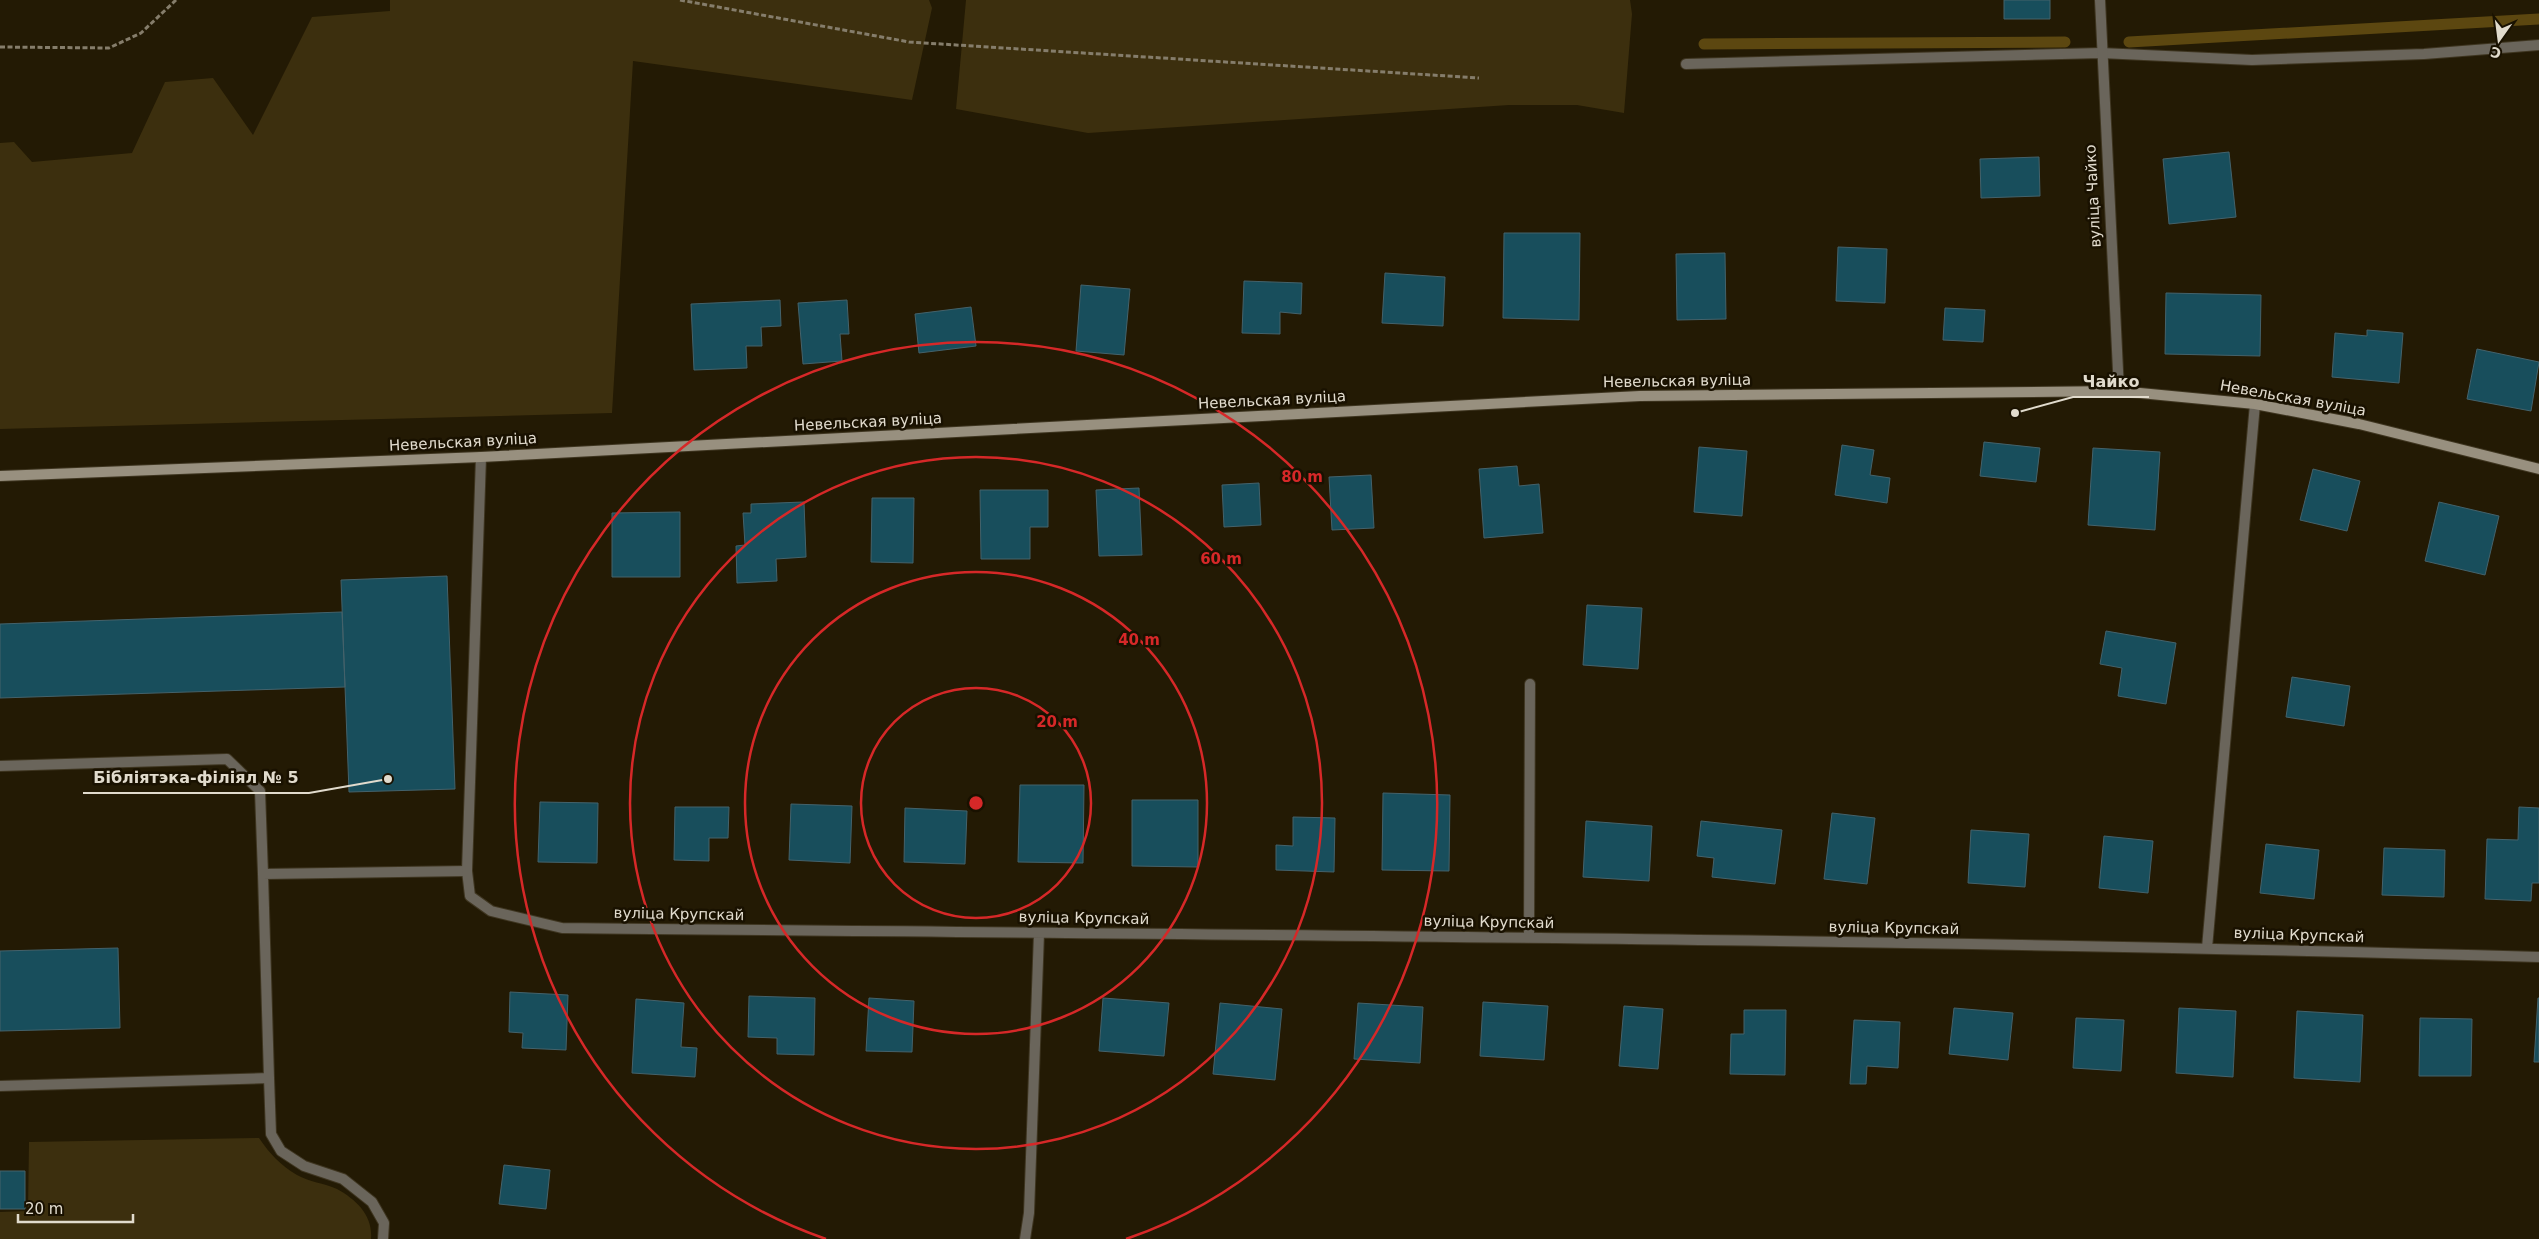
<svg xmlns="http://www.w3.org/2000/svg" width="2539" height="1239" viewBox="0 0 2539 1239" font-family="'DejaVu Sans',sans-serif">
	<rect width="100%" height="100%" fill="#231a04"/>
	<path fill="#3c2f0e" d="M390,0H929L932,8L912,100L633,61L612,413L0,429V143L14,142L32,162L132,153L165,82L213,78L253,135L312,17L390,11Z
		M966,0H1630L1632,14L1624,113L1577,105H1509L1088,133L956,109Z
		M259,1138C270,1154 280,1165 297,1175C309,1182 324,1183 337,1189C357,1200 373,1216 371,1239H0V1212L28,1211L29,1142Z"/>
	<g fill="none" stroke-linecap="round" stroke-linejoin="round">
		<path stroke="#5c4710" stroke-width="11" d="M2129,42L2539,19
			M1704,44L2065,42"/>
	</g>
	<path fill="#184e5c" stroke="#44626b" d="M2004,0H2050V19H2004Z
		M2229,152L2236,217L2169,224L2163,159Z
		M2039,157L2040,196L1981,198L1980,159Z
		M1504,233H1580L1579,320L1503,318Z
		M1838,247L1887,249L1885,303L1836,301Z
		M1725,253L1726,319L1677,320L1676,254Z
		M1385,273L1445,277L1443,326L1382,323Z
		M1244,281L1302,283L1301,314L1280,312V334L1242,333Z
		M1081,285L1130,289L1124,355L1076,351Z
		M2166,293L2261,295L2260,356L2165,354Z
		M780,300L781,326L761,327L762,346H746L747,368L694,370L691,304Z
		M847,300L849,334H840L842,361L803,364L798,303Z
		M971,307L976,346L919,353L915,314Z
		M1945,308L1985,310L1983,342L1943,340Z
		M2367,330L2403,333L2399,383L2332,377L2335,333L2367,336Z
		M2477,349L2539,362L2531,411L2467,399Z
		M1984,442L2040,448L2036,482L1980,476Z
		M1842,445L1874,450L1870,475L1890,478L1887,503L1835,495Z
		M1699,447L1747,451L1742,516L1694,512Z
		M2093,448L2160,452L2155,530L2088,525Z
		M1517,466L1519,486L1539,484L1543,533L1484,538L1479,469Z
		M2313,469L2360,481L2347,531L2300,520Z
		M1371,475L1374,528L1332,530L1329,477Z
		M1259,483L1261,525L1224,527L1222,485Z
		M1139,488L1142,555L1099,556L1096,490Z
		M980,490H1048V527H1030V559H981Z
		M872,498H914L913,563L871,562Z
		M804,502L806,557L776,559L777,581L737,583L736,546L745,545L743,513H751V504Z
		M2439,502L2499,516L2485,575L2425,561Z
		M680,512V577H612V513Z
		M447,576L455,789L349,792L341,580Z
		M1587,605L1642,608L1638,669L1583,665Z
		M342,612L345,687L0,698V624Z
		M2106,631L2176,643L2166,704L2118,696L2122,668L2100,664Z
		M2292,677L2350,686L2344,726L2286,717Z
		M1020,785H1084L1083,863L1018,862Z
		M1383,793L1450,795L1449,871L1382,870Z
		M1132,800H1198V867L1132,866Z
		M540,802L598,803L597,863L538,862Z
		M791,804L852,806L850,863L789,860Z
		M675,807H729L728,838H709V861L674,860Z
		M2519,807L2539,808V883H2532L2531,901L2485,899L2487,839L2518,840Z
		M905,808L967,811L965,864L904,862Z
		M1832,813L1875,818L1867,884L1824,879Z
		M1293,817L1335,818L1334,872L1276,870V845L1293,846Z
		M1586,821L1652,826L1649,881L1583,877Z
		M1701,821L1782,830L1775,884L1712,877L1714,858L1697,856Z
		M1971,830L2029,834L2025,887L1968,883Z
		M2104,836L2153,841L2148,893L2099,888Z
		M2266,844L2319,850L2314,899L2260,893Z
		M2384,848L2445,850L2444,897L2382,895Z
		M118,948L120,1028L0,1031V951Z
		M510,992L568,995L566,1050L522,1048L523,1033L509,1032Z
		M749,996L815,998L814,1055L777,1054V1038L748,1037Z
		M869,998L914,1001L912,1052L866,1051Z
		M1103,998L1169,1003L1164,1056L1099,1051Z
		M2538,998H2539V1062H2534Z
		M636,999L684,1003L681,1047L697,1048L695,1077L632,1073Z
		M1483,1002L1548,1006L1544,1060L1480,1056Z
		M1220,1003L1282,1009L1275,1080L1213,1074Z
		M1358,1003L1423,1007L1420,1063L1354,1059Z
		M1624,1006L1663,1009L1658,1069L1619,1066Z
		M1954,1008L2013,1013L2008,1060L1949,1054Z
		M2179,1008L2236,1011L2233,1077L2176,1073Z
		M1744,1010H1786L1785,1075L1730,1074L1731,1034H1744Z
		M2297,1011L2363,1015L2360,1082L2294,1078Z
		M2076,1018L2124,1020L2121,1071L2073,1068Z
		M2420,1018L2472,1019L2471,1076H2419Z
		M1854,1020L1900,1022L1898,1068L1867,1066L1866,1084H1850Z
		M504,1165L550,1170L546,1209L499,1204Z
		M0,1171H25V1209H0Z"/>
	<g fill="none" stroke-linecap="round" stroke-linejoin="round">
		<g stroke="#3e3520" stroke-width="12">
			<path id="lane" d="M1686,64L2101,53L2252,60L2424,54L2539,45
				M0,766L227,759L260,791L263,874
				M1529,937L1530,684
				M2207,948L2255,404
				M269,1078L271,1134L281,1151L304,1166L343,1179L372,1202L384,1223L383,1239
				M0,1086L269,1078L263,874L467,871"/>
		</g>
		<g stroke="#3e3520" stroke-width="12">
			<path id="street" d="M2100,0L2119,391
				M481,457L467,871L470,896L491,911L562,928C1221,935 1880,938 2539,957
				M1025,1239L1029,1213L1039,933"/>
		</g>
		<g stroke="#3e3520" stroke-width="12">
			<path id="secondary" d="M0,476L481,457L1640,396L2119,391L2255,404L2359,424L2539,469"/>
		</g>
		<path stroke="#857d6b" stroke-width="3" stroke-dasharray="5 2.5" stroke-linecap="butt" d="M680,0L909,42L1479,78
			M0,47L109,48L141,33L176,0"/>
		<use href="#lane" stroke="#6a655b" stroke-width="10"/>
		<use href="#street" stroke="#6a655b" stroke-width="10"/>
		<use href="#secondary" stroke="#98907f" stroke-width="10"/>
	</g>
	<g fill="none" stroke="#d62828" stroke-width="2.5">
		<circle cx="976" cy="803" r="115"/>
		<circle cx="976" cy="803" r="231"/>
		<circle cx="976" cy="803" r="346"/>
		<path d="M826 1239A461 461 0 1 1 1126 1239"/>
	</g>
	<g text-anchor="middle" stroke-width="5" stroke-linejoin="round" paint-order="stroke">
		<g font-size="15" fill="#e1dbcd" stroke="#191100">
			<text transform="translate(2093 196) rotate(-93)" y="5">вуліца Чайко</text>
			<text transform="translate(1677 381) rotate(-1)" y="5">Невельская вуліца</text>
			<text transform="translate(2293 398) rotate(10)" y="5">Невельская вуліца</text>
			<text transform="translate(1272 400) rotate(-3)" y="5">Невельская вуліца</text>
			<text transform="translate(868 422) rotate(-3)" y="5">Невельская вуліца</text>
			<text transform="translate(463 442) rotate(-3)" y="5">Невельская вуліца</text>
			<text transform="translate(679 914) rotate(1)" y="5">вуліца Крупскай</text>
			<text transform="translate(1084 918) rotate(1)" y="5">вуліца Крупскай</text>
			<text transform="translate(1489 922) rotate(1)" y="5">вуліца Крупскай</text>
			<text transform="translate(1894 928) rotate(1)" y="5">вуліца Крупскай</text>
			<text transform="translate(2299 935) rotate(2)" y="5">вуліца Крупскай</text>
		</g>
	</g>
	<circle cx="976" cy="803" r="8" fill="#d62828" stroke="#191100" stroke-width="2.5"/>
	<g font-size="15" text-anchor="middle" font-weight="bold" fill="#d62828" stroke="#191100" stroke-width="5" stroke-linejoin="round" paint-order="stroke">
		<text x="1302" y="482">80 m</text>
		<text x="1221" y="564">60 m</text>
		<text x="1139" y="645">40 m</text>
		<text x="1057" y="727">20 m</text>
	</g>
	<path fill="none" stroke="#e1dbcd" stroke-width="2" d="M2015 413L2073 397H2149M388 779L309 793H83"/>
	<g fill="#e1dbcd" stroke="#191100" stroke-width="2">
		<circle cx="2015" cy="413" r="5"/>
		<circle cx="388" cy="779" r="5"/>
	</g>
	<g font-size="16" text-anchor="middle" font-weight="bold" fill="#e1dbcd" stroke="#191100" stroke-width="5" stroke-linejoin="round" paint-order="stroke">
		<text x="2111" y="387">Чайко</text>
		<text x="196" y="783">Бібліятэка-філіял № 5</text>
	</g>
	<g transform="translate(2499 40) rotate(194)" stroke="#191100" stroke-width="4" paint-order="stroke">
	<path d="M0-4L9 19L0 12L-9 19Z" fill="#e1dbcd"/>
	<text y="-8" font-size="14" font-weight="bold" text-anchor="middle" fill="#e1dbcd">С</text>
	</g>
	<path d="M18 1214v8h115v-8" fill="none" stroke="#e1dbcd" stroke-width="2.5"/>
	<text x="25" y="1214" font-size="15" fill="#e1dbcd" stroke="#191100" stroke-width="4" paint-order="stroke">20 m</text>
</svg>
